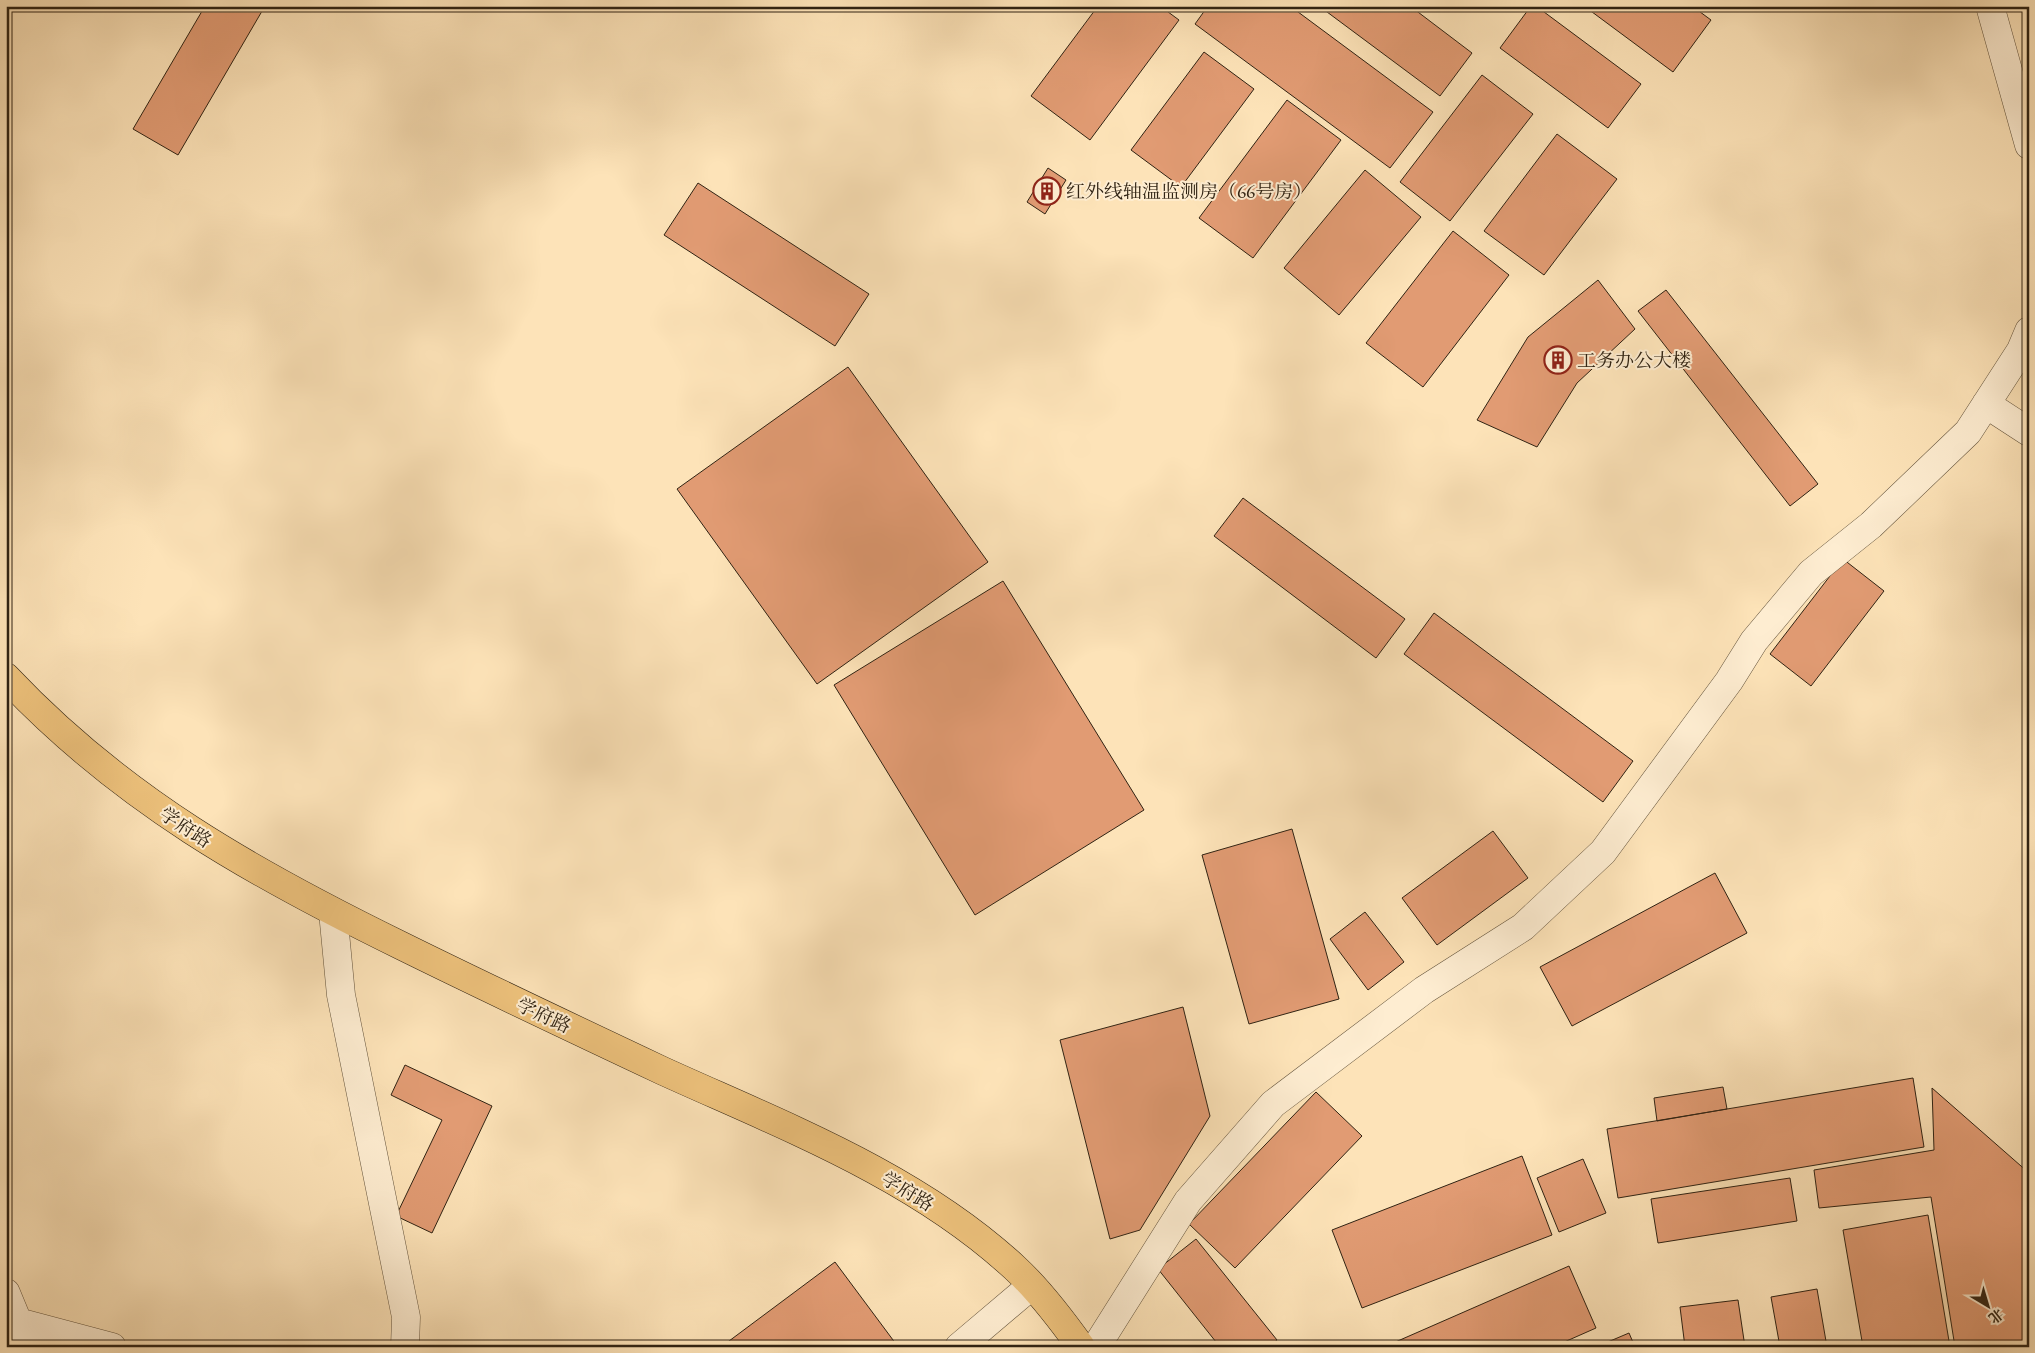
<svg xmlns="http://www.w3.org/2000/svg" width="2035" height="1353" viewBox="0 0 2035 1353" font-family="'EB Garamond','Noto Serif SC',serif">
	<rect width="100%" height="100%" fill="#fde3b8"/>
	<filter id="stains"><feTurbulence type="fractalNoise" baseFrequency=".004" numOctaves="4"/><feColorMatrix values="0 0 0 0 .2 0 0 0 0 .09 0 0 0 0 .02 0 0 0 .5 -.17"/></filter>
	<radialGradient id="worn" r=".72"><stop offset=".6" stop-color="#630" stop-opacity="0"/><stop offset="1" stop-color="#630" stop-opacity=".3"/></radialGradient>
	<path fill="#e19b73" stroke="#302313" d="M205,6H265L178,155L133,129Z
		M1098,6H1160L1179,20L1090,140L1031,96Z
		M1208,6H1290L1433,112L1390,168L1195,24Z
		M1319,6H1410L1472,53L1440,96Z
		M1531,6H1536L1641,84L1608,128L1500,48Z
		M1584,6H1692L1711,20L1673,72Z
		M1204,52L1254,89L1181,187L1131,150Z
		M1482,75L1533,114L1450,221L1400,182Z
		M1287,100L1341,140L1253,258L1199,218Z
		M1557,134L1617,179L1544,275L1484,231Z
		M1048,168L1066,180L1045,214L1027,202Z
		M1365,170L1421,217L1339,315L1284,268Z
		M698,183L869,294L835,346L664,235Z
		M1453,231L1509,275L1423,387L1366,343Z
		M1598,280L1635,329L1577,383L1537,447L1477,420L1528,337Z
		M1666,290L1818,484L1790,506L1638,311Z
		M848,367L988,562L817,684L677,489Z
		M1243,498L1405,619L1376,658L1214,536Z
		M1843,559L1884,591L1811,686L1770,654Z
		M1003,581L1144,810L975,915L834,685Z
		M1434,613L1633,761L1603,802L1404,654Z
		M1292,829L1339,999L1249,1024L1202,855Z
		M1493,831L1528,878L1437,945L1402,898Z
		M1715,873L1747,933L1572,1026L1540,967Z
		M1365,912L1404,962L1368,990L1330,939Z
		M1183,1007L1210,1116L1140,1230L1110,1239L1060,1040Z
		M405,1065L492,1106L432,1233L396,1216L442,1120L391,1095Z
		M1913,1078L1924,1147L1618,1198L1607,1129Z
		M1723,1087L1727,1109L1657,1121L1654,1098Z
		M1932,1088L2029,1173V1347H1955L1931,1197L1819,1208L1814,1170L1934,1150Z
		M1316,1092L1362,1136L1235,1268L1189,1224Z
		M1522,1156L1552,1235L1362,1308L1332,1230Z
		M1583,1159L1606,1213L1559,1232L1537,1178Z
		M1790,1178L1797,1221L1658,1243L1651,1199Z
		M1928,1215L1950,1347H1863L1843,1230Z
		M1196,1239L1277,1340L1269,1347H1220L1158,1269Z
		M835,1262L896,1344L893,1347H721Z
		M1569,1266L1596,1328L1553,1347H1384Z
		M1817,1289L1827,1347H1780L1771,1297Z
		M1738,1300L1745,1347H1685L1680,1307Z
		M1629,1333L1635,1347H1596Z"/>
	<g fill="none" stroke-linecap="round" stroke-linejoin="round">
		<g stroke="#63533c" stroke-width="29">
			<path id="minor" d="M1990,6L2029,145
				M1986,404L2029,432
				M333,912L341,995L406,1317L405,1347
				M6,1293L18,1322L6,1324
				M23,1347L18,1322L112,1347
				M959,1347L1031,1286
				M1096,1347L1188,1201L1273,1104L1424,990L1523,927L1603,852L1729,681L1754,641L1811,573L1871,525L1968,432L2021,350L2029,331"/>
		</g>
		<g stroke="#302313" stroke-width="29">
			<path id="major" d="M6,677C122,800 253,873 402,946C489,989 576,1030 663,1071C784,1126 916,1176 1015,1268C1040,1291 1061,1319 1081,1347"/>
		</g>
		<use href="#minor" stroke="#feedd1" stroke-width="28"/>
		<use href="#major" stroke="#eec27c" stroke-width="28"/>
	</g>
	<defs>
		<g id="building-ring" transform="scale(1.4375)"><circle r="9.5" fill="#feedd1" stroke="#8f2418" stroke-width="1.5"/><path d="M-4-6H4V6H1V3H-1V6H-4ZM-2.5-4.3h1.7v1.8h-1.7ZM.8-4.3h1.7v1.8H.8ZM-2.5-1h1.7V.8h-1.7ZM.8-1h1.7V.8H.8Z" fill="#8f2418"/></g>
	</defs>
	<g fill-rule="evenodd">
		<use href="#building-ring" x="1047" y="191"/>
		<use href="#building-ring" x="1558" y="360"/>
	</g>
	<g text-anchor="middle" stroke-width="4" stroke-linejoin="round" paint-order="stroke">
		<g font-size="19" fill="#302313" stroke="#feedd1" text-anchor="start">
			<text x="1066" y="198">红外线轴温监测房（66号房）</text>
			<text x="1577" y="367">工务办公大楼</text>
		</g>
		<g font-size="19" fill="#302313" stroke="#feedd1">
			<text transform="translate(186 827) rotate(33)" y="7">学府路</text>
			<text transform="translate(544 1015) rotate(25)" y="7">学府路</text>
			<text transform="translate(908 1191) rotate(31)" y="7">学府路</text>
		</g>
	</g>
	<rect width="2035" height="1353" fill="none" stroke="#fde3b8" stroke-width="25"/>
	<rect x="8" y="8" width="2020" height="1338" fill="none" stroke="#302313" stroke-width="2.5"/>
	<rect x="12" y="12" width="2010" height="1328" fill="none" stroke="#302313"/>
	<g transform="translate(1988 1306) rotate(142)" stroke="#feedd1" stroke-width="4" paint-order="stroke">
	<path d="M0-4L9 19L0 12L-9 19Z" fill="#302313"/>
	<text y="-8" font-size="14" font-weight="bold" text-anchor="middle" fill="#302313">北</text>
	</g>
	<rect width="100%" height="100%" filter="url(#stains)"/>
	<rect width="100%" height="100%" fill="url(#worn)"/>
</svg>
